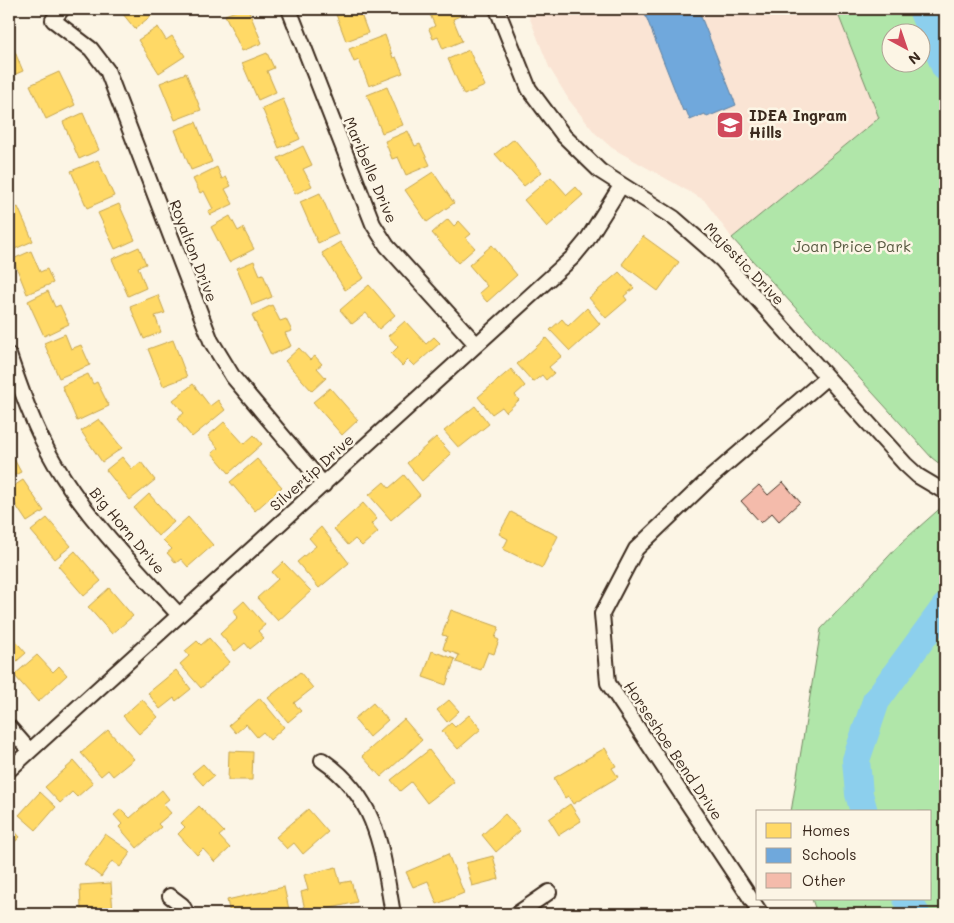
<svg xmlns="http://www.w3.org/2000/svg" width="954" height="923" viewBox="0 0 954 923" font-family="Mali,sans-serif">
	<rect width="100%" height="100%" fill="#fcf5e5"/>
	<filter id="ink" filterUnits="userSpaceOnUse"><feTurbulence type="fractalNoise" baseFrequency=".02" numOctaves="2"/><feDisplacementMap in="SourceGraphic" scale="10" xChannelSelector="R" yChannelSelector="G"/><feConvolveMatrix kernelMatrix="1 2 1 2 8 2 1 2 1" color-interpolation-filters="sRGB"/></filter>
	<g filter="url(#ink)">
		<path fill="#fae4d4" d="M526,9H836L879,118L732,238L704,200L612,148L595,133L569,100L549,67Z"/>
		<path fill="#b0e6a9" stroke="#768864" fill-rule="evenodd" d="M836,9H945V468L932,458L732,238L879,118ZM892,32H922V62H892Z
			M945,504V914H817L812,899H930V812H791L821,629L901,543Z"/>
		<path fill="#ffd966" stroke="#c4a450" d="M119,9H156L158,10L135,29Z
			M241,9H248L262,43L242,51L225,15Z
			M334,9H359L368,33L346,41Z
			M436,9H457L460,16L453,19L462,41L443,49L438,37L433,39L429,29L435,26L429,12Z
			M158,27L166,40L172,36L185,56L159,73L138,40Z
			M385,35L393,58L396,57L403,73L369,86L359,60L354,62L349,49Z
			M9,38L23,71L9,77Z
			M469,50L485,86L464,95L448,59Z
			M267,53L274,68L267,71L276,92L258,100L242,63Z
			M59,72L75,105L46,119L30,85Z
			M186,73L201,110L175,120L160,83Z
			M387,87L403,125L382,133L367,95Z
			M283,99L300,139L279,148L262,108Z
			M83,113L99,150L79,159L63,122Z
			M196,122L212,162L191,170L175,130Z
			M408,131L415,146L420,144L430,165L406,175L398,157L392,159L385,141Z
			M514,139L542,172L524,186L495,154Z
			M303,146L312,165L303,169L312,186L295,194L278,158Z
			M98,160L114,196L87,208L71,171Z
			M217,167L222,179L226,177L231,186L225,189L233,204L210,215L208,211L213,209L204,191L200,193L193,179Z
			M433,172L454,203L427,222L405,190Z
			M551,177L567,195L576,187L583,195L547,227L524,200Z
			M320,193L338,234L318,243L300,202Z
			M119,204L135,240L115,249L98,213Z
			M18,207L33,241L10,251L9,211Z
			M230,216L238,231L243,228L254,249L229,262L211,227Z
			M448,219L454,226L459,221L471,234L466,238L475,248L458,263L432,233Z
			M643,236L679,262L658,291L622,264Z
			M340,242L364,278L345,290L322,253Z
			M492,245L517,275L487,302L479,293L487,286L469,265Z
			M139,247L146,264L138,267L146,288L128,296L112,259Z
			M31,251L40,272L47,269L53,283L27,294L13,259Z
			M254,261L260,275L263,274L272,297L252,305L237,268Z
			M619,272L634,288L624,296L627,300L606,318L589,298Z
			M369,285L395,315L379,329L366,313L352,324L340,310Z
			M48,291L55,307L60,305L69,324L44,336L28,301Z
			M158,295L165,313L155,316L161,332L144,339L130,306Z
			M272,305L280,321L286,319L292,331L285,333L291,346L271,355L252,315Z
			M587,308L600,324L570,351L550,330L562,319L568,326Z
			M405,321L426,344L434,337L440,343L414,366L408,360L402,366L391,354L398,347L388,336Z
			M65,334L71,349L81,345L90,365L59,378L44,343Z
			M546,338L562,356L549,367L554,373L546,380L542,375L533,382L517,364Z
			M173,340L187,377L163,386L148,349Z
			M299,348L310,360L315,356L322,364L317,368L326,378L312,391L285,361Z
			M511,369L525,386L515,395L519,400L506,412L502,407L492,414L478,397Z
			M88,374L93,384L97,382L109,406L77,421L62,386Z
			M193,384L210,406L218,400L225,410L192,437L177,419L184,413L173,400Z
			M330,388L358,420L342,435L313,402Z
			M475,406L489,424L459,448L444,431Z
			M99,419L122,448L102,462L81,431Z
			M224,422L244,444L254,435L262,444L229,473L212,453L218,448L208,436Z
			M436,437L451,454L422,481L407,463Z
			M9,450L21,472L9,478Z
			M122,457L132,469L141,462L155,480L130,500L106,470Z
			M257,459L282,487L255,511L230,482Z
			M404,475L420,495L391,520L369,495L384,482L389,488Z
			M23,480L44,511L27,522L9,495V489Z
			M149,494L174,522L158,536L134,508Z
			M363,503L377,519L371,524L378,532L362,546L355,539L348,545L334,529Z
			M511,512L558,536L542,568L503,549L508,539L499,534Z
			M188,517L213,545L188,567L181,559L176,563L167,553L172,549L163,540Z
			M47,518L71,546L55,559L31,531Z
			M321,527L349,563L319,588L297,562L316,546L309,538Z
			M75,551L101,581L84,596L58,566Z
			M283,562L311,591L278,621L257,598L278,579L272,572Z
			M109,588L133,616L112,634L88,607Z
			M244,601L265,625L258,631L264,638L250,649L245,643L235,651L220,634L238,617L233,611Z
			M451,610L499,627L495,638L499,640L494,654L488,652L481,670L456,662L459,655L443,649L447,636L442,635Z
			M12,637L26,653L9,668V640Z
			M209,638L230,662L201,688L180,664L189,656L185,651L197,641L201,645Z
			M432,651L455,659L446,685L423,677Z
			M37,655L53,672L59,666L67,675L38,702L14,675Z
			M176,670L191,689L176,701L174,698L160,709L148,693Z
			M300,672L313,688L294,703L301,711L288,722L268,698Z
			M260,698L284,727L270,740L263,732L257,737L246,724L236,733L229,725Z
			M142,699L158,717L139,734L123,716Z
			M449,700L459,711L447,722L437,710Z
			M373,703L388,720L369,737L354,719Z
			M469,715L481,729L458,749L442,731L451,723L455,727Z
			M404,719L422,740L381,777L362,756Z
			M108,730L134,759L113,776L108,770L101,776L81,753Z
			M605,748L616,766L612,768L618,777L573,804L568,796L565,798L554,778Z
			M429,750L454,782L427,803L411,782L400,791L391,780Z
			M229,751L253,752L252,780H228Z
			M74,761L93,783L77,797L72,792L60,803L45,787Z
			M203,764L214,776L203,785L192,773Z
			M162,790L169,799L163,804L171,813L158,824L161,827L137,848L119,827L122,824L114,815L121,809L130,818Z
			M40,792L56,807L36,830L19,815Z
			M570,804L581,821L559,835L549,819Z
			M199,806L224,832L219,836L230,848L215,862L203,849L197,855L178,834L185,827L181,823Z
			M308,809L328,832L303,854L294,843L287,849L276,837Z
			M505,814L520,831L496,852L482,835Z
			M9,825L20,837L9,847Z
			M105,834L131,852L120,867L112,861L101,877L84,864Z
			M448,854L464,893L437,904L428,881L413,887L406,872Z
			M493,856L499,879L472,886L466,863Z
			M336,867L340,883L351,881L357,902L306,914L301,892L308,890L304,875Z
			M111,883L113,914H93L92,908L81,909L80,885Z
			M284,887L290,914H230L227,900Z"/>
		<path fill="#6fa8dc" stroke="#5f82a3" d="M643,9H698L736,105L707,117L705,114L690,120L686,110L683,111Z"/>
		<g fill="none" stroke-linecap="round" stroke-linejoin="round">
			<path stroke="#8ccfed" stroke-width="28" d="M922,9L945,67
				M864,812L859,794L856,760L876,701L945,607
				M907,899L916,914"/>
		</g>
		<path fill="#f4bbab" stroke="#3b2a1e" d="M783,482L800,502L779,521L772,513L761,523L741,501L759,485L768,495Z"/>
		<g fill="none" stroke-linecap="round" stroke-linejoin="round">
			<g stroke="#3b2a1e" stroke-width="18">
				<path id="minor" d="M62,9L53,20L91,49L107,70L211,341L233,377L324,485
					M289,9L373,224L387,246L476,344
					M497,9L529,89L564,136L600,171L674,218L722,260L905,464L918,476L945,492
					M9,355C22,393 35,430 55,464C88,520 135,567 179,615
					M9,727L30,751
					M322,760C379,799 382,852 393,914
					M9,770L573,257L587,240L621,186
					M170,896L182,905L187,914
					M517,914L549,892
					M761,914L608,683L602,614L636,549L709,479L827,377"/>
			</g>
			<use href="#minor" stroke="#fcf5e5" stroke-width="14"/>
		</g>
	</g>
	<defs>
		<g id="school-square" transform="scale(1.4375)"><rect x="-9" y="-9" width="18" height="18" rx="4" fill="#d1495b" stroke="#fcf5e5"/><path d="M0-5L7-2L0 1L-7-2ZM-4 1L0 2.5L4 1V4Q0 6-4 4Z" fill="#fff"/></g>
	</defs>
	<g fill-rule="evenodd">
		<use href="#school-square" x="730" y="125"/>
	</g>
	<g text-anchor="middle" stroke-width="5" stroke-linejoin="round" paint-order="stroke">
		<g font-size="15" font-weight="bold" fill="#3b2a1e" stroke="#fcf5e5" text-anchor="start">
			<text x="749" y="121">IDEA Ingram<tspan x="749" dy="17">Hills</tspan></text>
		</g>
		<g font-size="15" fill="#3b2a1e" stroke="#fcf5e5">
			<text transform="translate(370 170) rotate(67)" y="5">Maribelle Drive</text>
			<text transform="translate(193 251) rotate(69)" y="5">Royalton Drive</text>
			<text transform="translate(744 264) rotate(46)" y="5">Majestic Drive</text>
			<text transform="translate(312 473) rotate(-42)" y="5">Silvertip Drive</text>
			<text transform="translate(127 531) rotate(50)" y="5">Big Horn Drive</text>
			<text transform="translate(673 751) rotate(56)" y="5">Horseshoe Bend Drive</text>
		</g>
		<g font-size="15" fill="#585941" stroke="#fcf5e5">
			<text x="852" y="252">Joan Price Park</text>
		</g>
	</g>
	<rect width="954" height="923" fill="none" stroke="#fcf5e5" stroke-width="30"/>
	<rect x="15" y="15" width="924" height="893" fill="none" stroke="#3b2a1e" stroke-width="2" filter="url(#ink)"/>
	<rect x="756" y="810" width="175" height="90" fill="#fcf5e5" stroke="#afa495"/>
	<rect x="766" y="823" width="25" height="15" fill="#ffd966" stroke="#afa495"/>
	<text x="802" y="836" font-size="15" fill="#3b2a1e">Homes</text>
	<rect x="766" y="848" width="25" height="15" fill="#6fa8dc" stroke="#afa495"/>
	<text x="802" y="860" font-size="15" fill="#3b2a1e">Schools</text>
	<rect x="766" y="873" width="25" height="15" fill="#f4bbab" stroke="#afa495"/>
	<text x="802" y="886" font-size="15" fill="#3b2a1e">Other</text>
	<g transform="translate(906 48) rotate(140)"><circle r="24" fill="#fcf5e5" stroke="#afa495"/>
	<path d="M0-4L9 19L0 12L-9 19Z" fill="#d1495b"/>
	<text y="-8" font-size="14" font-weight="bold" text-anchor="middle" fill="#3b2a1e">N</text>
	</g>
</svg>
